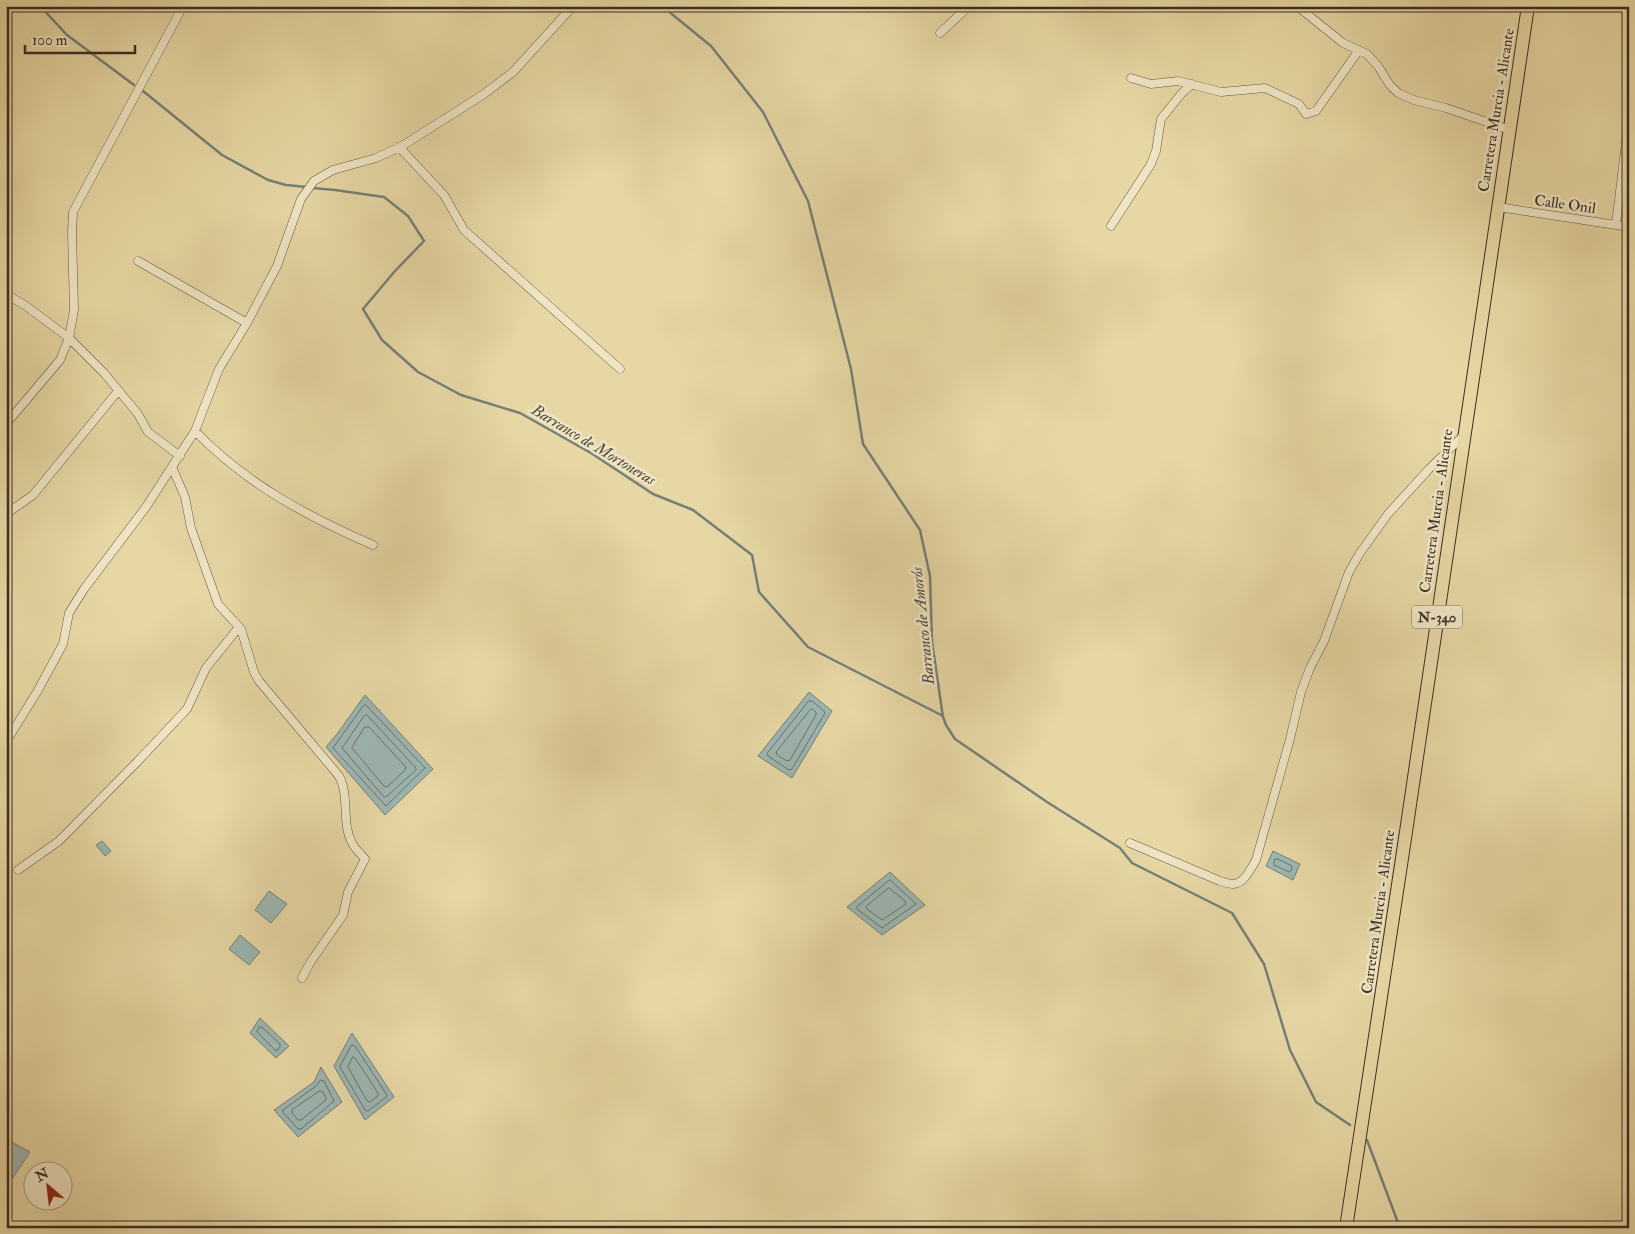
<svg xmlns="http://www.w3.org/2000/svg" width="1635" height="1234" viewBox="0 0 1635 1234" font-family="'IM FELL Double Pica',serif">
	<rect width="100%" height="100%" fill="#e6d7a4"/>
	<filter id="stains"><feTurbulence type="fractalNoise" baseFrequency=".004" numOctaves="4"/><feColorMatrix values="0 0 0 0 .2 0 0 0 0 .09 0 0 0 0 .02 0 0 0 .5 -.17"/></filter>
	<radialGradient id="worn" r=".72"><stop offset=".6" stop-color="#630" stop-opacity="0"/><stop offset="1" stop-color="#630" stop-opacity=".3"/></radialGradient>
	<path fill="#9cb6b2" stroke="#768078" d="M809,692L832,711L792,778L758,756Z
		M365,695L433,769L385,815L326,747L337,734Z
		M102,841L111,851L105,856L96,845Z
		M1273,851L1300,864L1293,880L1266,866Z
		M890,872L925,905L882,935L847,907Z
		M269,891L287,904L271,923L255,910Z
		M240,935L260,952L249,965L229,949Z
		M260,1018L289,1046L276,1058L250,1033Z
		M352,1033L394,1097L365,1120L334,1066Z
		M321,1067L342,1102L298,1137L274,1110L314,1082Z
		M6,1139L30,1152L6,1188Z"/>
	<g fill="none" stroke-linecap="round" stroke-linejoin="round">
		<path stroke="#6c726a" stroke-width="1" d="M809,701H812L824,711L825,713L792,769L789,770L768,756L767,754Z
			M366,705L425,768L386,806L333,748L363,706Z
			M812,709L816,712V715L790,760L787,761L777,755L776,752L810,710Z
			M367,715L416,768V770L386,797H384L342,748L364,716Z
			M365,727H369L406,767L405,770L387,787L384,786L352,748Z
			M1275,859H1278L1292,866L1291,871L1289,872L1274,865V863Z
			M890,880L916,904L882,928L857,909V907Z
			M889,888L905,901L906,904L882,920L867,909L866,907Z
			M260,1027L263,1028L280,1044V1047L278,1050H275L258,1033L257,1031Z
			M352,1045L355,1046L387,1095L386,1097L368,1111L365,1110L340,1067Z
			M353,1057L355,1058L378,1093V1096L370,1102L367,1101L348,1067Z
			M321,1080L324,1081L334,1101L301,1129H298L283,1112V1110L316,1086Z
			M320,1091L323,1092L326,1098V1100L301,1120H298L292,1113V1110Z"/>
		<path stroke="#768078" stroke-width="2.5" d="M40,6L67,35L134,85
			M662,6L711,46L763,112L808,201L851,369L863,444L920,530L930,576L932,642L943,717L946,725L955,739L1047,802L1120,848L1132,863L1232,913L1264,964L1290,1050L1316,1102L1350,1125
			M143,91L222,155L268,180L286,185L307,187
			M312,188L335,190L384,197L408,216L424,241L395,271L363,309L382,340L418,372L461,395L520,413L591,453L653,494L693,510L752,555L759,592L808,647L943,716
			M1367,1140L1400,1228"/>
		<g stroke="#665842" stroke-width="9">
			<path id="minor" d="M1297,6L1343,43L1367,54L1378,66L1389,84L1398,93L1414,100L1446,108L1510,130
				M868,8L870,6
				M940,33L969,6
				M1131,78L1151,84L1178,81L1221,92L1265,88L1299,104L1306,114L1316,111L1359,50
				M399,147L444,195L464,230L620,369
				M1498,207L1629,227
				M1616,224L1629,118
				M1111,226L1151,164L1156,151L1161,119L1182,93L1192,84
				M138,261L247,323
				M6,294L26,306L69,338L104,373L138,414L148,432L180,456
				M6,424L60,360L69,338L74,310L72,232L73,212L183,6
				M195,431C245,483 308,517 373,545
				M172,467L185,497L191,528L218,604L241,629L254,672L259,681L339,776C350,796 341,822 352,843C355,849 360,853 365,859L348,892L343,915L310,963L302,978
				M6,514L33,495L118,391
				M6,742L37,692L63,644L69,613L84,589L146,507L195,431L219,369L247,323L277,266L301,199L314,181L333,170L376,158L402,146L484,94L513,72L573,6
				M1130,843L1220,881C1224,882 1229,884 1233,884C1244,884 1251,868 1256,860L1290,739L1301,692L1310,668L1324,641L1349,572L1360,553L1388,514L1429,469L1464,435
				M18,870L59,841L137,762L187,709L206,668L239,627"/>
		</g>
		<g stroke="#3c2e21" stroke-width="14">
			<path id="trunk" d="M1346,1228C1409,821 1467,413 1528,6"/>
		</g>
		<use href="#minor" stroke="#efe5c4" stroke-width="8"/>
		<use href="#trunk" stroke="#e6d7a4" stroke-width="12"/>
	</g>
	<g text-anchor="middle" stroke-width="5" stroke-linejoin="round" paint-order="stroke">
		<rect fill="#efe5c4" stroke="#726552" stroke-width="1" x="1412" y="605.5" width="50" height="23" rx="4"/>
		<g font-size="14" font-weight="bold" fill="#3c2e21">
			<text x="1437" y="622">N-340</text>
		</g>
		<g font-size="15" fill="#3c2e21" stroke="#efe5c4">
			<text transform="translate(1496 110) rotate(-81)" y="5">Carretera Murcia - Alicante</text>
			<text transform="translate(1565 204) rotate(8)" y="5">Calle Onil</text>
			<text transform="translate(1436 511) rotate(-82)" y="5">Carretera Murcia - Alicante</text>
			<text transform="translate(1378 912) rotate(-82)" y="5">Carretera Murcia - Alicante</text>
		</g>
		<g font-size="16" font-style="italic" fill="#4f493e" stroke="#efe5c4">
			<text transform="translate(594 444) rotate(31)" y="6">Barranco de Mortoneras</text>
			<text transform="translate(922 626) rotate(-96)" y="6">Barranco de Amorós</text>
		</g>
	</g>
	<rect width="1635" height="1234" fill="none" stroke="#e6d7a4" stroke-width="25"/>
	<rect x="8" y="8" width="1620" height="1219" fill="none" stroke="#3c2e21" stroke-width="2.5"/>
	<rect x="12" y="12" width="1610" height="1209" fill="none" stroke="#3c2e21"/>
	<g transform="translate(48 1186) rotate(332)"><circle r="24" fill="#efe5c4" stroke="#a79c83"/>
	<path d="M0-4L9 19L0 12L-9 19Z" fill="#8f2418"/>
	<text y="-8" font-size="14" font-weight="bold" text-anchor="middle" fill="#3c2e21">N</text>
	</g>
	<path d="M25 45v8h110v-8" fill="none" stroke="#3c2e21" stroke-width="2.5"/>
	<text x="32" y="45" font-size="15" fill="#3c2e21" stroke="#efe5c4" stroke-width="4" paint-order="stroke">100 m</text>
	<rect width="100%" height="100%" filter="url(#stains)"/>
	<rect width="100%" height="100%" fill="url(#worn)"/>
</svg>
